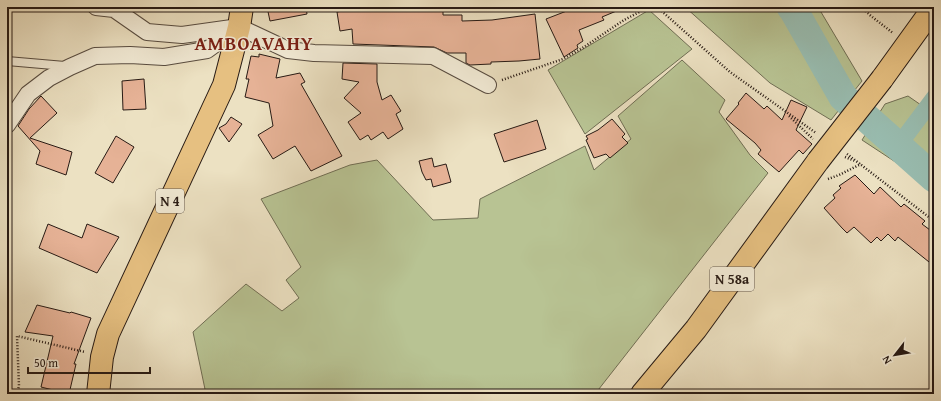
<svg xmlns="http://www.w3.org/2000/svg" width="941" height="401" viewBox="0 0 941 401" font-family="'Gentium Book Plus',serif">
	<rect width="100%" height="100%" fill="#ece1c2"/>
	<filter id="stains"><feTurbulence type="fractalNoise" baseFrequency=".005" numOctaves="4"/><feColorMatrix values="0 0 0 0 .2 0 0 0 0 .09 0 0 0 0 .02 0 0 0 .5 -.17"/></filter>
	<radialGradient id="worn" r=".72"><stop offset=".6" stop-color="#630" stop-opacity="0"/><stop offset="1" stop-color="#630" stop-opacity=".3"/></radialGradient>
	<path fill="#b8c393" stroke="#706e54" d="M685,7H818L862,81L831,120L770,83Z
		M649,10L692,49L585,134L548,70Z
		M682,60L725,100L719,112L750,155L768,173L595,394H206L193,332L246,284L282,311L299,298L286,280L301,267L261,199L350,165L377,160L433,220L478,218L480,199L585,146L594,170L631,139L618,116Z
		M908,96L934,114V192L900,165L862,140L885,104Z"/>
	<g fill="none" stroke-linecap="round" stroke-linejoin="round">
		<path stroke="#99beb2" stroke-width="17" d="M898,146L934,98"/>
		<path stroke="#99beb2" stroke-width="29" d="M791,7L794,11L843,97L934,178"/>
	</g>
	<path fill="#e6b296" stroke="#271a14" d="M267,7H306L307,14L270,21Z
		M360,7H443V15H462V21L492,20L535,14L540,59L519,61L491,62V64L470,65L466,63V53H447L434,47L353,44L352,29L340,31L337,12L360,8Z
		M577,7H626L602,17L604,20L579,30L583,41L577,45L578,48L564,57L546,19Z
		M259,54L280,59L276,78L300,73L305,82L301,84L342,156L311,171L295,146L273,159L258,135L273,126L269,103L245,97L249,79H246L251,56L259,57Z
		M343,63L377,64V82L382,100L391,95L401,111L396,114L403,129L388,139L383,132L371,140L368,135L360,140L348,122L361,113L344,98L359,82L342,79Z
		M144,79L146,109L123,110L122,81Z
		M746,93L764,109L767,106L782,120L791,100L807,107L796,130L812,144L803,154L799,150L779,172L758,154L761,150L755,143L726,119L739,104L738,103Z
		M41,96L57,113L30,138L72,152L66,175L36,164L40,151L18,126L29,109Z
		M231,117L242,124L229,142L219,128L226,124Z
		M612,119L625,134L622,137L628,143L610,158L606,154L594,158L586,140L588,139L586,136L598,130Z
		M537,120L546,149L504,162L494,134Z
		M116,136L134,147L113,183L95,173Z
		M432,158L434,167L446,164L451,182L433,187L431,179L426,180L422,172L419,161Z
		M855,175L874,194L880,187L901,207L904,204L925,221L922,224L934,233V266L898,237L895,241L888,234L881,241L877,237L871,243L854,227L847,233L842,228L824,208L835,198L833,195L841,188L839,186Z
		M48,224L82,238L87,224L119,237L97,273L39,248Z
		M37,305L70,313L71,312L91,318L74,364H76L69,394L41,387L53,336L25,332Z"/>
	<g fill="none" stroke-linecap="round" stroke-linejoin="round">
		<g stroke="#584c40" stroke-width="10">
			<path id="service" d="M7,61L65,66"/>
		</g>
		<g stroke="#584c40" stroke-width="18">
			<path id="minor" d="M96,7L114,9L147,32L182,35L239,27L288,50L314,53L433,56L488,85
				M7,125L28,94L49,78L70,67L95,56L130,55L164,57L207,50L236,29"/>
		</g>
		<g stroke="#271a14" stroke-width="24">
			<path id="primary" d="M882,79L934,7
				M98,394L102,357L108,334L224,85L239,27L242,7
				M642,394L696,329L818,161"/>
		</g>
		<path stroke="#271a14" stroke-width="2.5" stroke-dasharray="1 2" stroke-linecap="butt" d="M657,7L730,72L816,133
			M861,7L871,16L893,33
			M502,80L563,59L584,47L624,20L649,7
			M789,116L813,139
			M847,154L934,221
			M845,157L855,161
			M828,179L839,175L861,164
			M17,394L19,386L17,336L85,352"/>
		<use href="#service" stroke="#f3ecd7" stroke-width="8"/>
		<use href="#minor" stroke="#f3ecd7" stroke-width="16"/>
		<use href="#primary" stroke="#e6c081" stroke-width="22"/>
		<g stroke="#271a14" stroke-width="24" stroke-linecap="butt">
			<path id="primary-bridge" d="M818,161L882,79"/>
		</g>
		<use href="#primary-bridge" stroke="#e6c081" stroke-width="22"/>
	</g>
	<g text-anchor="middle" stroke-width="3" stroke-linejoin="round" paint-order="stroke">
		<g fill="#f3ecd7" stroke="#64594e" stroke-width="1">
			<rect x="156" y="189" width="28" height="24" rx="3"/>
			<rect x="710" y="267" width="44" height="24" rx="3"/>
		</g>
		<g font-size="14" font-weight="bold" fill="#271a14">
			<text x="170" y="206">N 4</text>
			<text x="732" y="284">N 58a</text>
		</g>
		<g font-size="19" font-weight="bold" letter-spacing="1" fill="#7a1f14" stroke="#f3ecd7">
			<text x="254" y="50">AMBOAVAHY</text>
		</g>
	</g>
	<rect width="941" height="401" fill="none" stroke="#ece1c2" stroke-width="24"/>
	<rect x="8" y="8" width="925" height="385" fill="none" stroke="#271a14" stroke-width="2"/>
	<rect x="12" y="12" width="917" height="377" fill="none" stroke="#271a14"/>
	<g transform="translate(895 355) rotate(239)" stroke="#f3ecd7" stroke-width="3" paint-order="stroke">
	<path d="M0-3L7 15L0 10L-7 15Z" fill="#271a14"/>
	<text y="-6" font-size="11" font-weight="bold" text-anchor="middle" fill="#271a14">N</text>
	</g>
	<path d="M28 367v6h122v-6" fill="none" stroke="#271a14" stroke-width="2"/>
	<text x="34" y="367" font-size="12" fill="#271a14" stroke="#f3ecd7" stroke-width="3" paint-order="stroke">50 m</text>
	<rect width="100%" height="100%" filter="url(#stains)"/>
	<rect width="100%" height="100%" fill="url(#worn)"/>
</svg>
